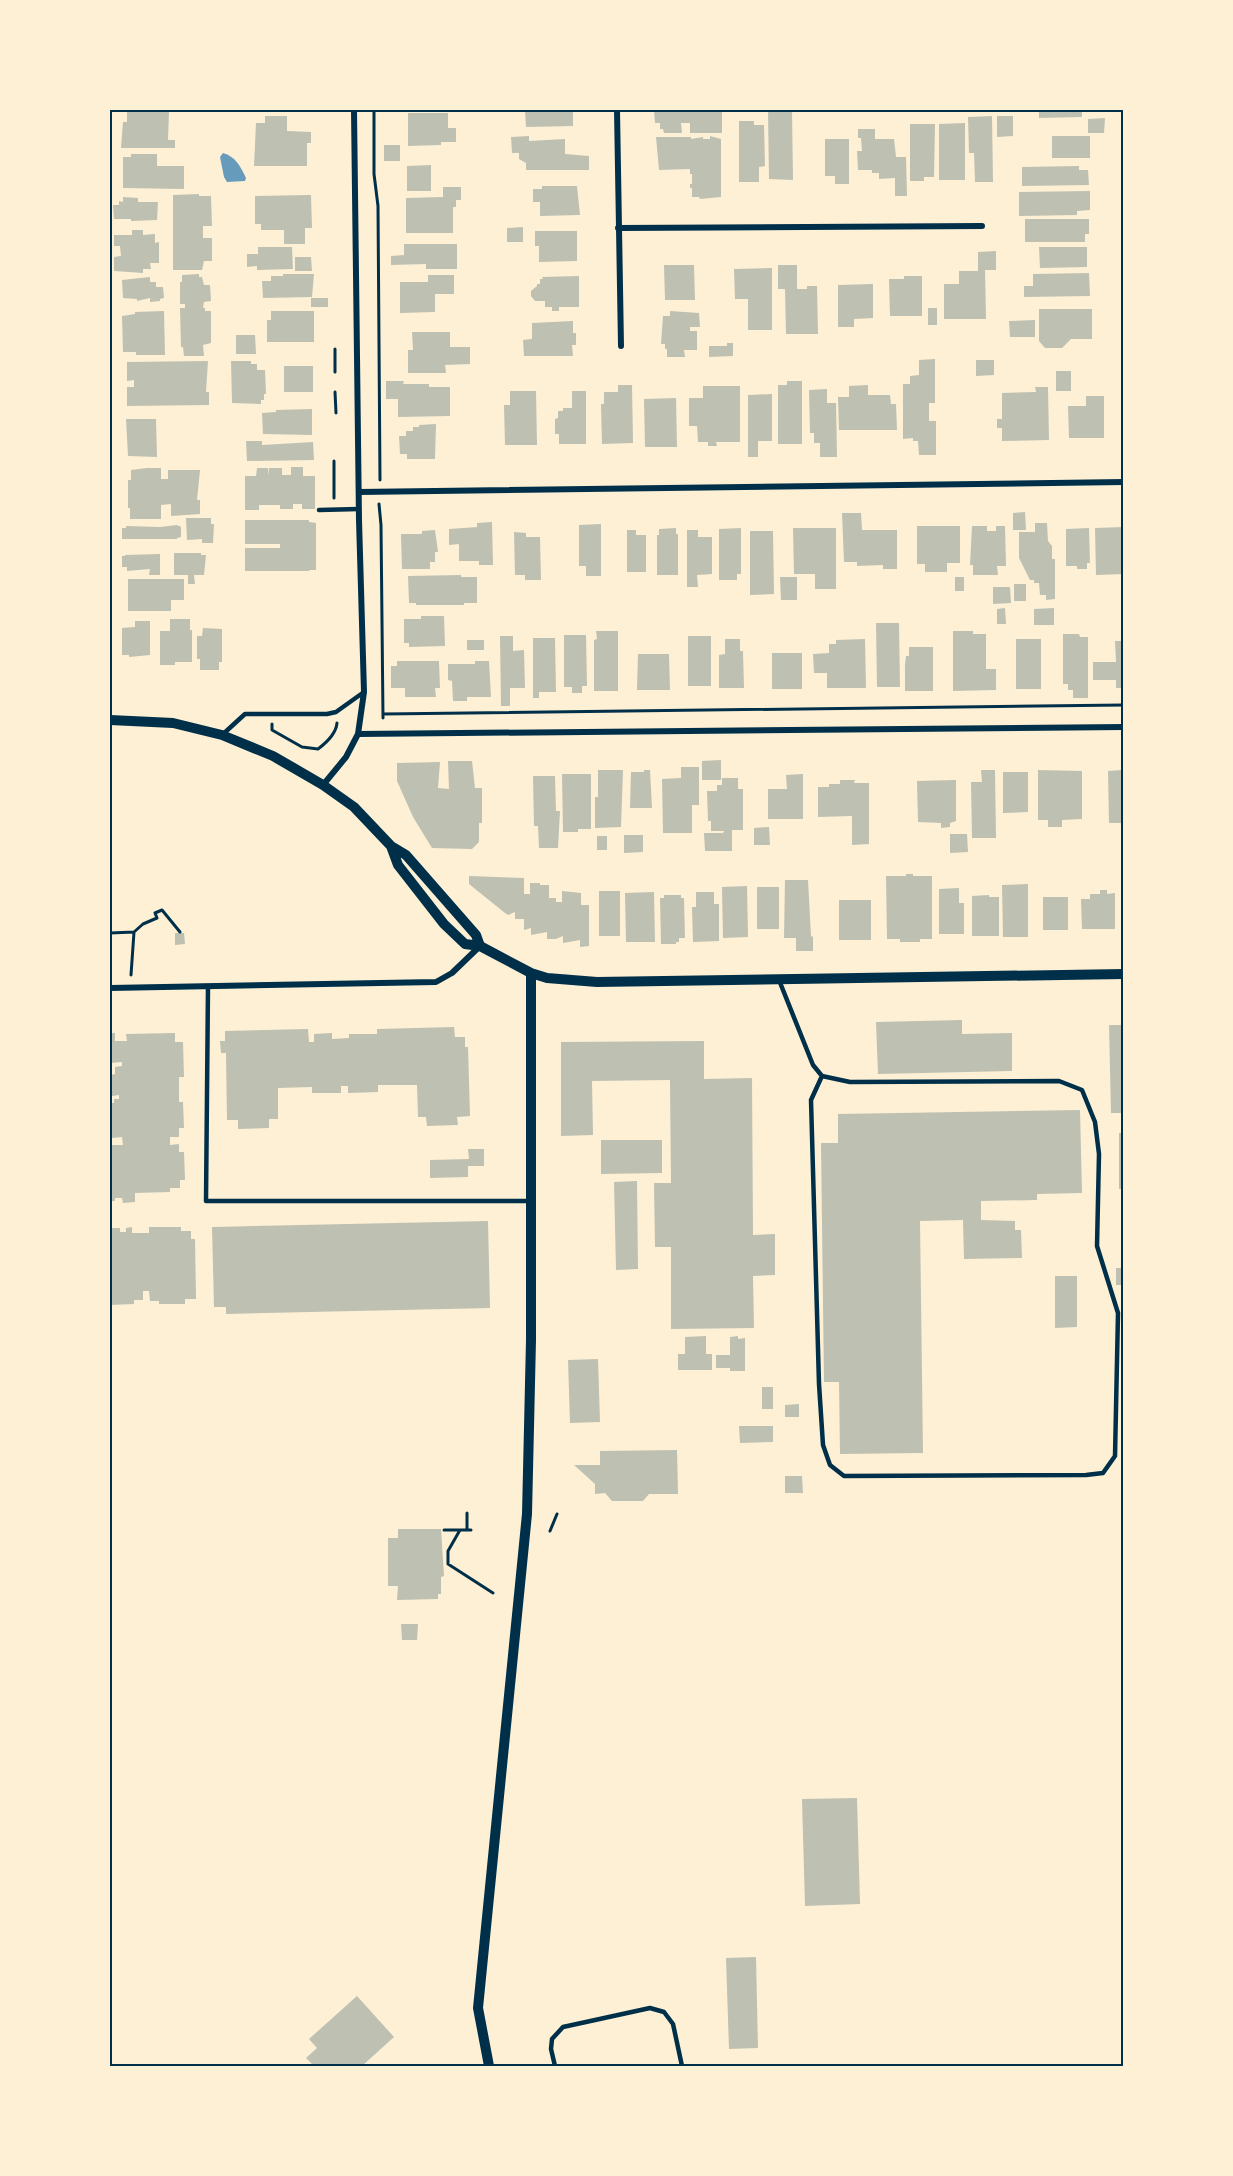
<svg xmlns="http://www.w3.org/2000/svg" width="1233" height="2176" viewBox="0 0 1233 2176" font-family="'Alegreya Sans',sans-serif">
	<rect width="100%" height="100%" fill="#fdf0d5"/>
	<path fill="#669bbc" d="M223,153C235,156 241,167 246,178L245,181L227,182L224,177L220,157Z"/>
	<path fill="#bec0b2" d="M525,110H573V126L526,127Z
		M654,110H722V133H690V123H681L682,133H664L663,129H660V123H655Z
		M768,110H792L793,180L769,179Z
		M1039,110H1082V117L1039,118Z
		M127,112H169L168,140H175V148H121L123,122H127Z
		M408,113H448V128H456V142H441V145L408,146Z
		M265,116H287V131L311,132V143H307V166H254L256,123H265Z
		M992,116L993,182H975L974,153H969L968,117Z
		M997,116H1013V136L997,137Z
		M1105,118L1104,133H1088V119Z
		M739,121H754V125H764L765,166L759,167V182H739Z
		M965,123V180H939V124Z
		M910,124H935L934,177H924V181H910Z
		M858,129H875V139H894L896,157H906L907,196H895V178L879,179V173H872V170H858L857,151H862L861,138H858Z
		M529,136V141L565,139V154L589,156V170H526V163L519,159V153H512L511,137Z
		M710,136L721,139V197L700,199L699,197H692V188H690V184H692V174H690V169L659,170L656,137H691V139L703,137V139H710Z
		M1052,136H1090V158H1052Z
		M825,139H849V184H835V176H825Z
		M384,145H400V161H384Z
		M131,154H157V166H184V189L123,188V157H131Z
		M431,165V191H407V166Z
		M1079,166V170H1088L1089,185L1022,186V167Z
		M542,186H577L580,215L540,216V202H533V189H542Z
		M443,187H461V200H456V207H453V233H406V198L443,197Z
		M1090,191V210L1077,211V215L1019,216V192Z
		M199,194V196H211L212,226H203V238H212V261H204L202,270H173V195Z
		M311,195L312,228H305V244H284V230H261V224H255V196Z
		M123,197L138,198V202H158L157,220L131,221V219H114L113,205H119V201L123,202Z
		M1025,219H1089V234H1085V242H1025Z
		M523,227V242H507V228Z
		M132,230H143V235L155,234V243L159,242V263H150L151,269H143V273L114,271V257L121,256L120,246H114V235H132Z
		M535,231H577V261L539,262V246H535Z
		M404,244H457V269H426V264L391,265V256L404,255Z
		M258,247H292L293,269L257,270V266L247,267V254H258Z
		M1039,247H1087V267L1040,268Z
		M996,251V270H985L986,319H944V284H959V271H978V252Z
		M295,257H311L312,271H295Z
		M664,265H694L695,300H665Z
		M778,265H797V289H807V286H817L818,334H786L785,289H778Z
		M772,268V330H748V299H735L734,269Z
		M1089,273L1090,296L1024,297V286H1033V274Z
		M199,274V277H202L204,285H210L211,301L204,302L203,308H205V311H211V343L203,345L204,356H184L183,347H181L180,308H185V304H180V282H182V275Z
		M283,274H314L312,297L263,298L262,281H271V276H283Z
		M428,275H454V294H435V312L400,313V282H428Z
		M579,276V307H559V311H552V307H545V301H535L531,296V291L537,286V284H540V279H543L542,277Z
		M904,276H922V316H890L889,279H904Z
		M150,277V282H156V287H163L164,298L160,299V301L150,302V298L137,301V299L123,298L122,280Z
		M873,284V318L854,319V327H838V285Z
		M311,298H328V307H311Z
		M928,308H937V325H928Z
		M1039,309H1092V339H1071L1062,348H1045L1039,341Z
		M164,311L165,355H136V352H123L122,316L135,314V312Z
		M271,311H314V342H267V320H271Z
		M670,311L699,313L700,327H690V331H697V350H684L685,357H667V349H665V344H661L663,316H670Z
		M1035,320V337H1010L1009,321Z
		M573,321V333H576V345H572L573,356H524L523,340L532,339V323Z
		M412,332H450V347H470V364L445,365L446,373H408V350H413Z
		M236,335H255L256,354H236Z
		M727,343H733V356L709,357V346H727Z
		M935,359V403H929V421H936V455H919L918,441H913V438L903,439V384H910V376L919,375V360Z
		M976,360H994V375L976,376Z
		M208,361L206,392H209V405L127,406V387H134V380L127,381V362Z
		M231,361H251V364H257V370H265L266,394H264V400H261V404L232,403Z
		M284,366H313V392H284Z
		M1056,371H1071V391H1056Z
		M386,381H404L403,384H429V387H450V416L398,417V399H386Z
		M787,381H802V444H778V385H787Z
		M618,385H632L633,443L602,444L601,404H604V392H618Z
		M868,385V395H890L891,404H896L897,430H839L838,397H849V386Z
		M703,386H740V442H716L717,446H708V442H698L697,426H689V398H703Z
		M1035,387H1048L1049,440L1002,441V428H997V419H1002V393L1036,392Z
		M827,389V403H836L837,457H820V443H814V433H810L809,390Z
		M510,391H536L537,445H505L504,405H510Z
		M572,391H586V444H559V434H555V419L558,418V411H563V408H572Z
		M772,394V441H758V457H748V395Z
		M1086,396H1104V438H1069L1068,406H1086Z
		M676,398L677,447H645L644,399Z
		M312,409V435L263,434L262,413L276,412V410Z
		M126,419H156L157,457L128,456Z
		M436,424L435,459H407V454H400L399,436H406V431H413V427H419V425Z
		M246,441H262V445L313,442L314,460L247,461Z
		M291,467H303V476H315V509H302V504H293V509H280V505H259V510H245V476H256L257,468H268V476L269,468H282V475H291Z
		M147,468H161V479H168V470H200L197,500H200V514L171,516V504L161,505V519H130V508H128V480H131V470Z
		M1025,512L1026,530H1013V513Z
		M842,513H861L862,530H897V569H883V565L857,566V562H844Z
		M186,518H211V524H214L213,543H202V539L187,540Z
		M245,520H309V522L316,523V570H309L310,571H245V548H280V544H245Z
		M492,522L493,565H479V561H459V544L449,545V529L477,527V523Z
		M1035,523H1047L1048,541L1052,546V559H1055V599L1046,600V595H1040L1039,583H1034V580H1030L1019,558V532H1035Z
		M601,524V576H586V566H579V525Z
		M177,525L181,527V537L177,538V539H122V528H126V526L160,527Z
		M917,526H960V563H947V572H925V564H917Z
		M972,526H987V531H996V526H1005L1006,566H997L998,575H973V565H970Z
		M1124,527V574L1096,575L1095,528Z
		M676,528V534H678V575H657V535H659V529Z
		M741,528V574H737V580H719V529Z
		M793,528H836V589H815V574H794Z
		M1089,528L1090,563H1087V569H1077V566H1066V529Z
		M435,530L438,552H435V562H430V569H402L401,534H422V531Z
		M627,530H636V535H646V572H627Z
		M687,530H698V537H712V574L697,575L698,587H687Z
		M750,531H773L774,594L750,595Z
		M514,532L526,533V537H540L541,580H525V575H515Z
		M174,553H201V555H206L204,575H194L195,584H188V575H174Z
		M160,554V575H149L150,569L127,571V567H122V556H125V555Z
		M461,575V577H477V603H464V605H416V603H409L408,576Z
		M780,577H797V600H781Z
		M955,577H964V591H955Z
		M128,579H184V600H171V611H128Z
		M1014,584H1026V601H1014Z
		M993,587H1010L1011,603L993,604Z
		M1005,608L1006,624H997V609Z
		M1054,608V625H1034V609Z
		M421,616H444L445,646L409,647V643H404V619H421Z
		M170,619H190V630H192V662H175V665H160V631H170Z
		M135,621H150V655L129,657V655H122V628L135,627Z
		M876,623H899L900,687H877Z
		M203,628L222,629V662H219V670H200V659H197V636H202Z
		M596,631H618V691H594V640L597,639Z
		M953,631H973V634H986V669H996V690L953,691Z
		M1063,634H1079L1080,637H1088V698H1073V690H1068V684H1063Z
		M564,635H586L587,686H582V693H572V687H564Z
		M500,636H513V651L524,650L525,688H510V706H501Z
		M688,636H711V686H688Z
		M533,638H555L556,692H539V698H533Z
		M725,639H740V651H743L744,688H719V655L725,654Z
		M865,639L866,688H827V673H814L813,654L829,653V644H836V640Z
		M1016,639H1041V689H1016Z
		M467,640H484V650H467Z
		M1115,641H1124V688H1116V680H1093V662H1116Z
		M909,647H933V691H905V665L906,656H909Z
		M772,653H802V689H772Z
		M638,654H669L670,690H637Z
		M397,661H439L440,688H435L436,697H405V688H391V666H397Z
		M475,661H489L491,697H467V701H453L452,681L448,680V664H475Z
		M721,760V780H702V761Z
		M448,761H472L475,788H482V823H479V842L472,849L432,848L413,817L397,781V763L440,762L438,788L449,789Z
		M681,767H699V805H692V833H663L662,779L681,778Z
		M598,770H623L621,827L595,828V797H598Z
		M644,770H650L652,808H630L631,772H644Z
		M981,770H995L996,838H972L971,782H982Z
		M1038,770L1082,771V819L1062,820V827H1048V820H1038Z
		M1122,770L1124,823H1109L1108,771Z
		M1003,772H1028V812L1003,813Z
		M562,774H591V829H578V832H563Z
		M803,774V819H768V789H787L786,775Z
		M533,776H555L556,811H560L558,848H539L538,826H534Z
		M722,778H738V789H743V830H732V851H705L704,833H723L724,831H711V821H708L707,791H717V785H722Z
		M840,780H855L854,783H869V844L852,845V816L818,817V787H829V784H840Z
		M956,780V821L950,823V827L941,828V823L918,822L917,781Z
		M769,827L770,845H754V828Z
		M950,834H967L968,852L950,853Z
		M624,835H643V852L624,853Z
		M597,836H607V850H597Z
		M906,874H913V876H932V939H920V942H900V939H887L886,876H906Z
		M469,876L524,878V894H530V883H540V885H549V898H556V902H562V891L581,893V905H589V946L580,947V940L563,943V936L556,939H547V932L531,935V928L524,930V919H515V912L508,915L505,913L469,884Z
		M785,880H808L811,936L813,937V951H796V938H784Z
		M1028,884V937H1003L1002,885Z
		M747,886L748,937L723,938L722,887Z
		M757,887H779V929H757Z
		M959,888V903H964V934H939V889Z
		M1100,890H1107V894L1115,893V929H1082L1081,899H1090V894H1100Z
		M599,891H620V936H599Z
		M654,892L655,942H626L625,893Z
		M696,892H714V904H719V941L693,942L692,907H696Z
		M664,895H681V898H684L685,938H679V942H676V944H661L660,898H664Z
		M989,895V897H999V936H972V896Z
		M1043,897H1068V930H1043Z
		M839,900H871V940H839Z
		M175,933H184L185,944L175,945Z
		M962,1020V1034L1012,1033V1071L878,1074L876,1022Z
		M1109,1025H1124V1113H1111Z
		M454,1027L455,1037H465V1047H468L470,1116L457,1117L458,1125L427,1126L426,1117H418L417,1085H378V1092L348,1093V1086H341V1093H312V1087L278,1088V1119H269V1128L238,1129V1120H227L226,1053H221L220,1041H225V1031L308,1029L309,1042H314V1034L332,1033V1039L349,1038V1034H377V1029Z
		M110,1033H115V1041H127L126,1034L175,1033V1042H183L184,1077H179V1102H183L184,1128H179V1137H170V1145L179,1144V1152H184L185,1180H180V1188H170V1192L135,1193V1202L123,1203L122,1198H115V1201H111L110,1194V1154H112V1145H123L122,1137L112,1138V1129L110,1128V1116H112L110,1103H114V1099H119V1095L112,1096L110,1075L115,1074V1067L122,1066V1062L110,1063Z
		M704,1041V1079L752,1078L753,1235L775,1234V1275L753,1276L754,1328L671,1329V1247H655L654,1183H671L670,1080L592,1081L593,1135L561,1136V1042Z
		M1080,1110L1082,1193L1037,1194V1200L981,1201V1220L1015,1221V1230H1021L1022,1258L964,1259L963,1220L920,1221L923,1453L840,1454L839,1382H824L821,1143H838V1114Z
		M1119,1133H1124V1189H1119Z
		M601,1140H662V1173L601,1174Z
		M468,1149H484V1166H468V1177L430,1178V1160L469,1159Z
		M637,1181L638,1269L616,1270L614,1182Z
		M488,1221L490,1308L226,1314V1307H214L212,1227Z
		M132,1227V1233H149V1227H181V1231H191V1239H195L196,1299H185V1304H159V1301H150L149,1291H143V1300H134V1304L110,1305V1228H120V1232H126V1228Z
		M1116,1268H1124V1285H1116Z
		M1055,1276H1077V1327L1055,1328Z
		M706,1336V1354H712V1370H678V1354H685V1337Z
		M738,1336V1339L745,1338V1371H730V1368H716V1355H730V1337Z
		M598,1359L600,1422L570,1423L568,1360Z
		M762,1387H773V1409H762Z
		M799,1404V1417H785V1405Z
		M739,1426H773V1442L740,1443Z
		M677,1450L678,1494H649L643,1501H612L605,1493L595,1494V1484L574,1465H600V1451Z
		M785,1476H802L803,1493H785Z
		M398,1529H441L444,1576L441,1577V1594H438V1599L397,1600L398,1586H388V1538H398Z
		M401,1624H418L417,1640H402Z
		M857,1798L860,1904L805,1906L802,1799Z
		M756,1957L758,2048L729,2049L726,1958Z
		M357,1996L394,2037L362,2066H314L306,2058L317,2048L309,2039Z"/>
	<g fill="none" stroke-linecap="round" stroke-linejoin="round">
		<path stroke="#003049" stroke-width="3" d="M374,110V174L378,206L380,480
			M335,349V372
			M335,392L336,413
			M334,461V498
			M379,504L381,525L383,718
			M383,714L1124,705
			M272,724V730L302,747L318,749C326,743 336,734 337,723
			M110,933L134,932L143,924L157,918L155,913L162,910L180,932
			M131,975L134,932
			M467,1529V1513
			M444,1530H471
			M460,1530L448,1551V1564L493,1593
			M550,1531L557,1514"/>
		<path stroke="#003049" stroke-width="4.5" d="M319,510L359,509
			M222,735L245,714H327L336,712L364,692
			M779,980L813,1065L822,1076L850,1082L1059,1081L1082,1090L1095,1122L1099,1154L1097,1246L1118,1313L1115,1456L1103,1473L1086,1475L844,1476L830,1465L823,1445L819,1384L811,1100L822,1076
			M208,986L206,1201H531
			M555,2066L551,2049L552,2039L563,2027L650,2008L664,2012L673,2024L682,2066"/>
		<path stroke="#003049" stroke-width="6" d="M617,110L621,346
			M618,228L982,226
			M359,492L1124,482
			M358,734L1124,727
			M323,785L346,757L358,734L364,692L359,520L354,110
			M110,988L436,982L452,973L479,947"/>
		<path stroke="#003049" stroke-width="10" d="M110,720L173,723L222,735L273,756L323,785L354,807L391,846L406,855L476,935L480,946
			M391,846L398,865L444,924L465,944L480,946L531,973L547,978L597,982L1124,974
			M489,2066L478,2008L527,1514L531,1340V973"/>
	</g>
	<rect width="1233" height="2176" fill="none" stroke="#fdf0d5" stroke-width="222"/>
	<rect x="111" y="111" width="1011" height="1954" fill="none" stroke="#003049" stroke-width="2"/>
</svg>
